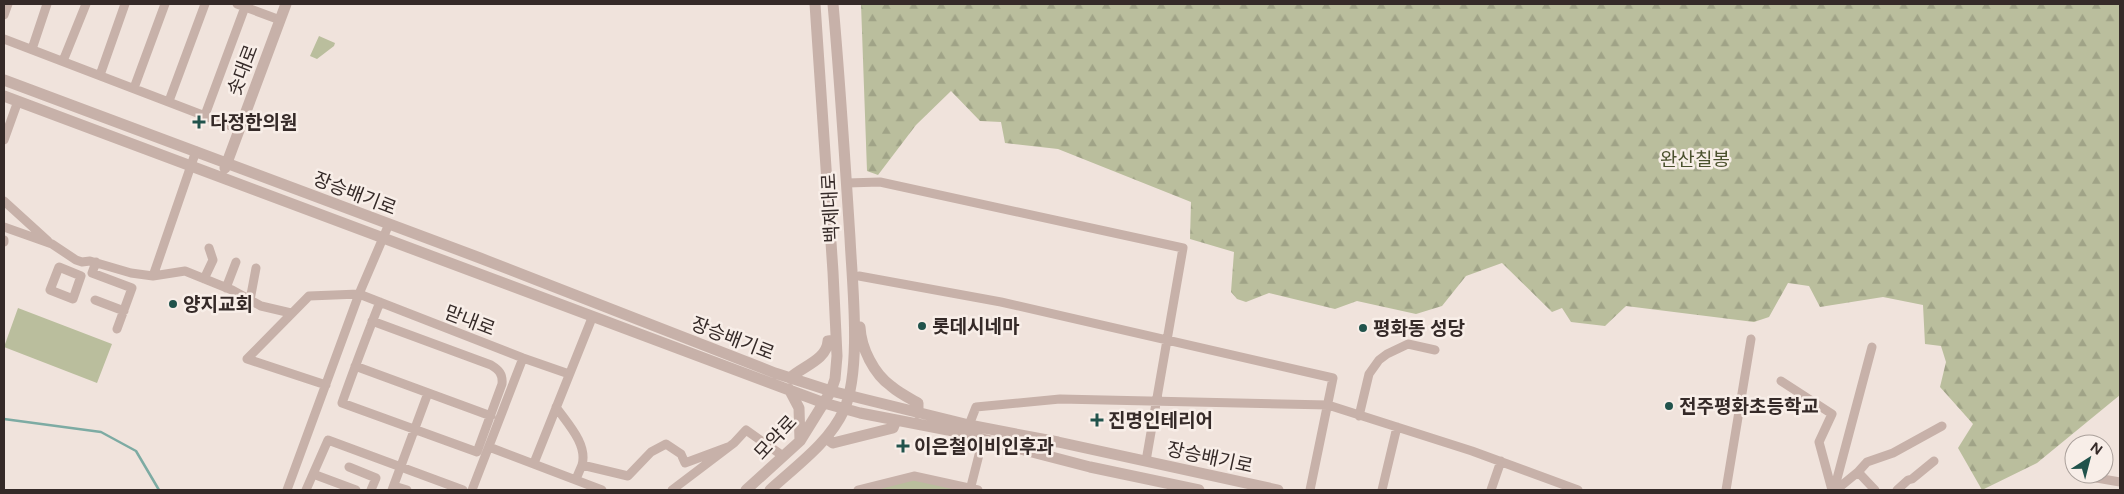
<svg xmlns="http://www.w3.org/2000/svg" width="2124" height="494" viewBox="0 0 2124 494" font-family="Figtree,'Noto Sans KR',sans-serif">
	<defs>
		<pattern id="forest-firs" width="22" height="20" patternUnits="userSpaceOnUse" patternTransform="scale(1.25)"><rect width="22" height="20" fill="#babe9d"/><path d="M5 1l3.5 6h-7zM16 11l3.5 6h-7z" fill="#a0a387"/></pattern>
	</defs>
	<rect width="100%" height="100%" fill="#f0e3dc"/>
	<path fill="url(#forest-firs)" d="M861,4H2120V395L2037,463L1982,490L1958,448L1973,424L1940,387L1946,362L1941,346L1925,344L1923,305L1883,297L1820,307L1809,286L1788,283L1769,317L1754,322L1626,306L1605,326L1571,322L1562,308L1552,312L1502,263L1466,276L1442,306L1416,314L1357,301L1335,309L1269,293L1246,302L1237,299L1231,292L1234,252L1190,239L1191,202L1058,149L1005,143L1001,122L980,121L951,91L916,125L878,175L867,171Z"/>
	<path fill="#babe9d" d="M319,36L335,43L334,46L317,59L310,56Z
		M18,308L112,344L97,383L4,347Z
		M914,476L970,490H859Z"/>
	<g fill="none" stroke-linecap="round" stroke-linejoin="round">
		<path stroke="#7daba3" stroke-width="2.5" d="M4,419L101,432L136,451L159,490"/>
		<path stroke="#c7b1a9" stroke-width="9" d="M237,4L280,20
			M4,15L8,4
			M4,39L239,129
			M32,49L47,4
			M63,61L86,4
			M100,75L125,4
			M134,88L165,4
			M169,101L205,4
			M205,115L245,7
			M4,140L18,101
			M847,183L880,182L1183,248L1146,461
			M4,201L48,241
			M4,227L52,244L76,260L82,262L90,261L131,273L153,276L185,271L232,290L261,306L291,313
			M4,240V242
			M96,262L92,273L132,288L117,329
			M59,267L81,276L73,299L50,290Z
			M153,276L196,151
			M859,276L1001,302L1333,378L1310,490
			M204,279L213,260L209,248
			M226,288L236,262
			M95,300L124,311
			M250,300L256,268
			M372,321L491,365C499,370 503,374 502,384L477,452L342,403C354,369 367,335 380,302
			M355,366L491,416
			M1781,381L1832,414L1819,442L1832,490
			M326,385L247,359L309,296L359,294L523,358L569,374
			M556,407C567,423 588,444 582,465
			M1359,416L1369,374L1379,360L1387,354L1408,344L1435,350
			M969,425L976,407L1060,399L1328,405L1472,451L1578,490
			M489,447L602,490
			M534,463L592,318
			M349,467L376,478L371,490
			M1858,472L1875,490
			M313,474L356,490
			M2085,476L2120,482
			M576,479L582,465L628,476L651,452L666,444L681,454L685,463L728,447
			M394,486L407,490
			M287,490L359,294L389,224
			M306,490L328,440L463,490
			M392,490L428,393
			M472,490L523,358
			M672,490L734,443L746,430L783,456
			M858,490L914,476L978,490
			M970,490L983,439
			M1382,490L1397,427
			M1491,490L1501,461
			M1726,490L1751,339
			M1834,490L1872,347
			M1836,490L1858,472L1867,462L1893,453L1942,426
			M1897,490L1908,480L1912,479L1934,461"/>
		<path stroke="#c7b1a9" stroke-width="11" d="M4,80L480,258L775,373L831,391L969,425L1058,442L1278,490
			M4,96L824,403L860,413L948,430L1090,467L1199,490
			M225,168L286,4
			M860,327C861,348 874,374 891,386C899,393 909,398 918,403V413
			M790,378C801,367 827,360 828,341L836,340
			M789,389L799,408L800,441
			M826,438L833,443L893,428L896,420
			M746,490L800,441L831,391L835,379L837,356L833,272L815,4
			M770,490C796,466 829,443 844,410C862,370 852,282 850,238C845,160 840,82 833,4"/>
	</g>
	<g fill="#21534c" stroke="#f8eee8" stroke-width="2">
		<path d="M196.5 114.5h5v5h5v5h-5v5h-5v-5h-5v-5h5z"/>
		<circle cx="173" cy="304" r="5"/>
		<circle cx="922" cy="326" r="5"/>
		<circle cx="1363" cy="328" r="5"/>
		<circle cx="1669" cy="406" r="5"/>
		<path d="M1094.5 412.5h5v5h5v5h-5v5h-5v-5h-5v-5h5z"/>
		<path d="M900.5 438.5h5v5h5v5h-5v5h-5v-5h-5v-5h5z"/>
	</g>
	<g text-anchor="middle" stroke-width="5" stroke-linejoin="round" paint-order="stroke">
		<g font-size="19" fill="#352a28" stroke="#f8eee8">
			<text transform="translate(242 70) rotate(-69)" y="7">솟대로</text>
			<text transform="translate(355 193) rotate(21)" y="7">장승배기로</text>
			<text transform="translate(830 208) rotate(-93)" y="7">백제대로</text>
			<text transform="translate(470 320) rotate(21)" y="7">맏내로</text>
			<text transform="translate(733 338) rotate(21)" y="7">장승배기로</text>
			<text transform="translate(775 437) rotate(-47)" y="7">모악로</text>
			<text transform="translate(1210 457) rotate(12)" y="7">장승배기로</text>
		</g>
		<g font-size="19" font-weight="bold" fill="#352a28" stroke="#f8eee8" text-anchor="start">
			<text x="210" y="129">다정한의원</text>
			<text x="183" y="311">양지교회</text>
			<text x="932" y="333">롯데시네마</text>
			<text x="1373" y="335">평화동 성당</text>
			<text x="1679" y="413">전주평화초등학교</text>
			<text x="1108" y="427">진명인테리어</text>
			<text x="914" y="453">이은철이비인후과</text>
		</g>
		<g font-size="19" fill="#4b512e" stroke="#f8eee8">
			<text x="1695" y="166">완산칠봉</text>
		</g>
	</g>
	<rect width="2124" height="494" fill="none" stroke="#352a28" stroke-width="10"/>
	<g transform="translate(2089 459) rotate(36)"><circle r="24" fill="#f8eee8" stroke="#aaa09b"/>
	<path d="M0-4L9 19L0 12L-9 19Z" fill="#21534c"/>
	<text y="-8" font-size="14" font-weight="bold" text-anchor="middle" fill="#352a28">N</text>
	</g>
</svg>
